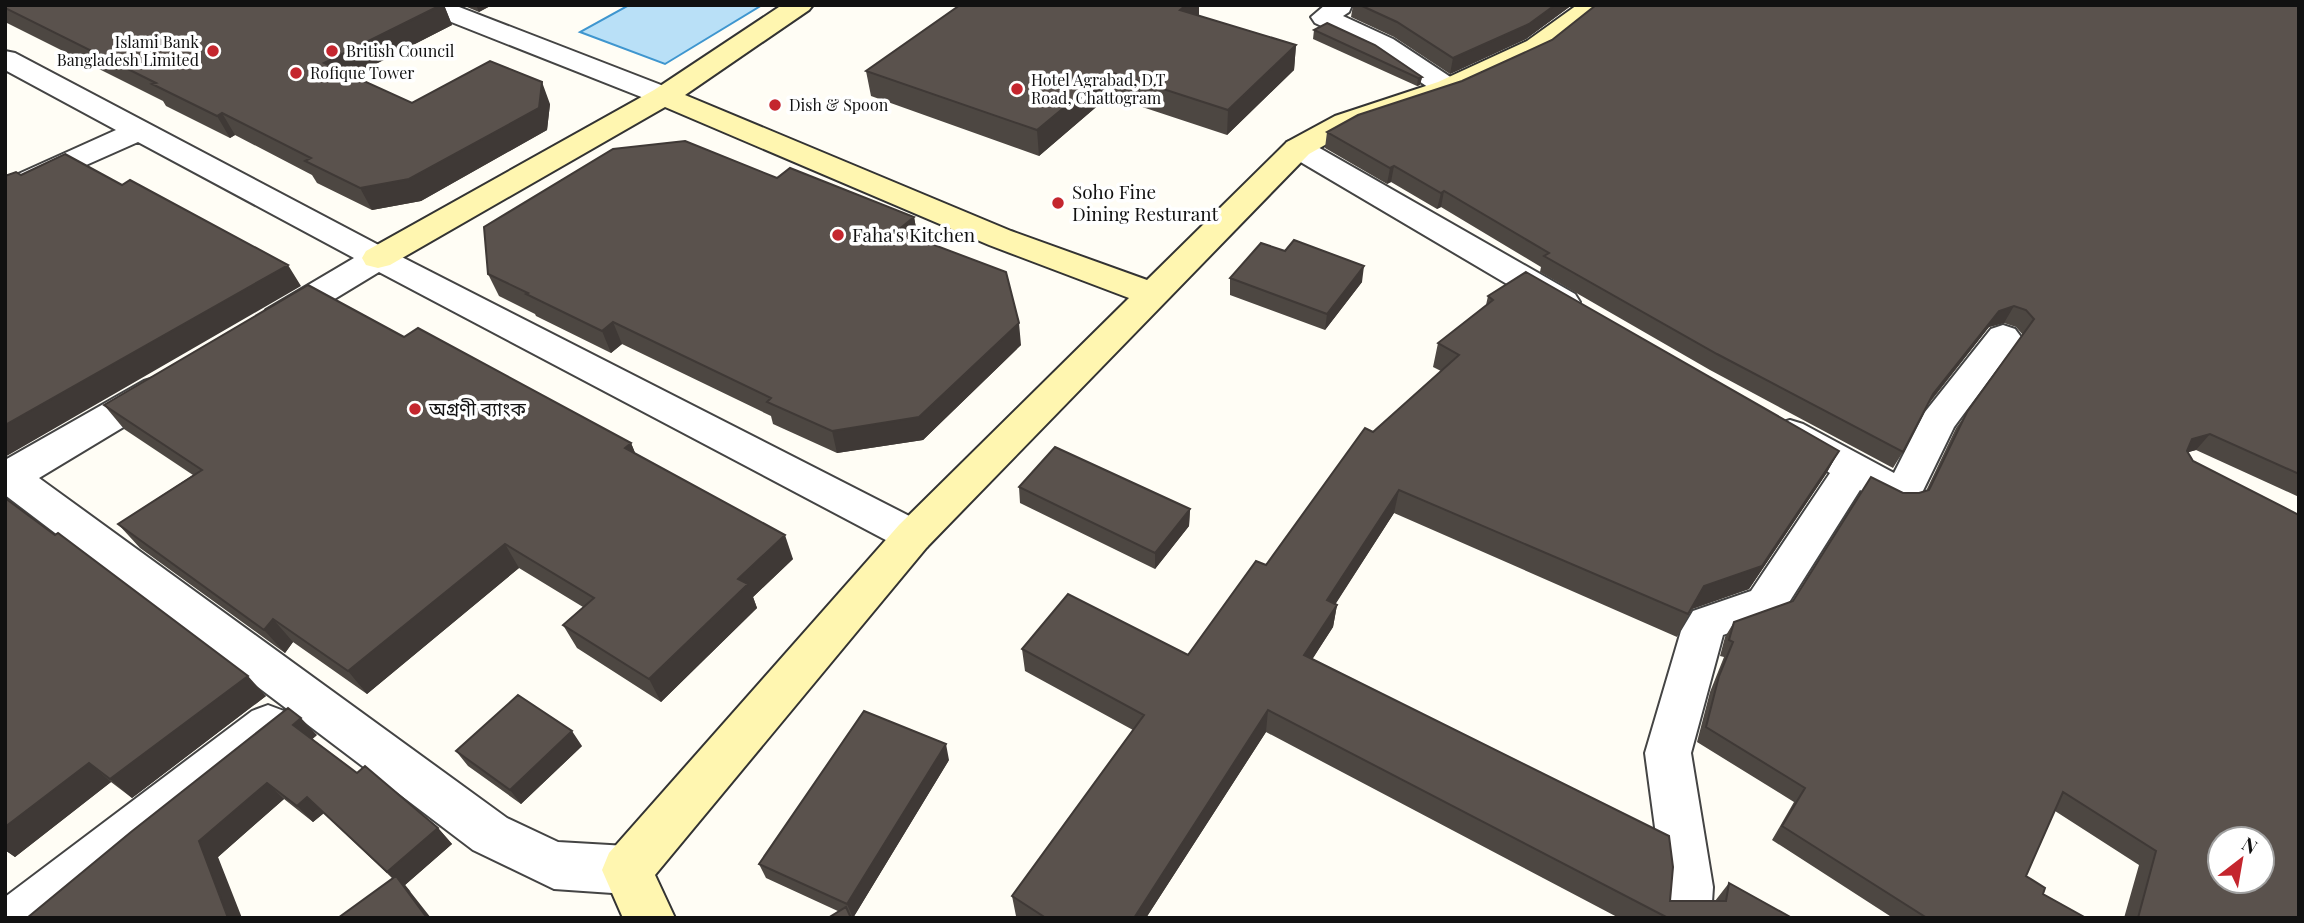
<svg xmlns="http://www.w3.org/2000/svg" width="2304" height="923" viewBox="0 0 2304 923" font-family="'Playfair Display','Noto Sans Bengali',serif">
	<rect width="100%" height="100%" fill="#fffdf5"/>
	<path fill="#b9e0f7" stroke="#3f96cf" stroke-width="2" d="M629,5H762L665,64L580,32Z"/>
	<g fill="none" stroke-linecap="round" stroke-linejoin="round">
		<g stroke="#444" stroke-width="4">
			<path id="street" d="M417,5H454L674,90L678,96L674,102L664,104L654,102L421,10Z
				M1325,5H1352L1349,12L1343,16L1393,39L1458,82L1462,88L1458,94L1448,96L1438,94L1375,51L1315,23L1311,17Z
				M5,51L15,53L390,251L927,525L933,536L927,547L913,552L899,547L379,272L290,326L278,329L266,326L261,318L266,310L354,258L138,142L5,201V180L116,130L5,70Z
				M1298,139L1309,142L1575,294L1580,302L1575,310L1563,313L1551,310L1287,154L1283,148L1287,142Z
				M2003,325L2015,329L2021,337L1954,427L1916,505L1902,510L1860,490L1781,615L1723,635L1691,753L1713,887L1711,918H1659L1663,887L1645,753L1681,631L1693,611L1751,591L1830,473L1777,444L1771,434L1777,424L1790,420L1803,424L1894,473L1925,412L1991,329Z
				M157,377L170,381L175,390L170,399L39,478L507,818L558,842L627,846L645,853L652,870L645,887L627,894L554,889L473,850L5,495V460L144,381Z
				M268,705L284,711L291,725L284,739L60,918H5V897L252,711Z"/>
		</g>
		<g stroke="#333" stroke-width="4">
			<path id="secondary" d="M782,5H813L809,10L685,95L1011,231L1147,280L1287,142L1335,116L1438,82L1527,41L1577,5H1607L1547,53L1458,94L1355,128L1309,154L927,547L655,875L675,918H623L602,870L609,853L899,525L1129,298L989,245L665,107L390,265L378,268L366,265L362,258L366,251L654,90Z"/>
		</g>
		<use href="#street" fill="#fff" fill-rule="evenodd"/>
		<use href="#secondary" fill="#fff6b0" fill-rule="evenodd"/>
	</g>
	<path fill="#4d4742" d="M5,5H444L452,25L352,76L412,103L550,104L547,130L421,201L372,210L317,183L312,175L235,135L230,138L166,106L163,101L5,22Z
		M462,5H492L479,12Z
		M960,5H1199V16L1296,45L1294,70L1227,135L1109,96L1039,156L871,96L866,71Z
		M1353,5H1572L1526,39L1450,74L1394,37L1351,17Z
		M2299,5V497L2196,450L2188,452L2299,918H2124L2139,865L2055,811L2026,876L2043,894L2086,918H1893L1772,840L1794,802L1697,742L1710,692L1724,657L1720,656L1725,637L1734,622L1793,601L1903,493H1919L1926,491L1956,428L2023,335L2016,327L2004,323L1989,327L1928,405L1903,452L1893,468L1710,370L1540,272L1541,267L1441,207L1437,209L1391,182L1387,184L1325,148L1327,132L1462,81L1552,40Z
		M1314,30L1422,77L1420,85L1417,86L1313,39Z
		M777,178L914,217L918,239L1021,345L923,440L837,453L773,424L771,416L622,344L611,353L536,316L535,314L499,296L488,274Z
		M1230,278L1362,282L1325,330L1230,295Z
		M1488,296L1839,451L1826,474L1749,589L1692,609L1677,637L1394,513L1335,604L1337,605L1333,627L1312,659L1670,901H1715L1729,883L1792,918H1619L1266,732L1146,918H1019L1016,916L1012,896L1133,730L1025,671L1022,649L1188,655L1266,565L1373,432L1441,371L1433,367L1438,343L1486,305Z
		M404,337L631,443L635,453L793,559L753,597L757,608L661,702L577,648L563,625L583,607L519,568L367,694L293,642L285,653L140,548L118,524L193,475L124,429L104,405Z
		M1019,487L1190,509L1189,526L1155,569L1020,503Z
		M5,498L266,696L132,798L111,782L15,857L5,850Z
		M317,735L312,739L357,773L438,828L452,844L405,885L411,892L392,878L324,813L313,822L284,799L218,857L131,832Z
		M582,746L521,804L468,766L456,751Z
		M949,760L853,918L766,878L759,864Z"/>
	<path fill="#3f3936" d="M441,5H444L452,25L335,85L324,63Z
		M476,5H492L479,12Z
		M1186,5H1199V18L1180,10Z
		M1555,5H1572L1526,39L1450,74L1453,58Z
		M1296,45L1294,70L1227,135L1228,110Z
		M1108,71L1109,96L1039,156L1037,130Z
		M1422,77L1420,85L1417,86L1418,78Z
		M542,82L550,104L547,130L421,201L372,210L360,188Z
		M222,113L235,135L230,138L217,116Z
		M1394,166L1391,182L1387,184L1390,168Z
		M1444,191L1441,207L1437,209L1441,193Z
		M914,217L918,239L897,231Z
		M288,265L301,286L5,457V425Z
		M1364,266L1362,282L1325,330L1327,314Z
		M2014,306L2004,323L1989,327L1923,410L1933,394L1999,311Z
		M613,322L622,344L611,353L602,331Z
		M1019,323L1021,345L923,440L837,453L832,431Z
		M2210,434L2196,450L2179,455L2192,439Z
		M631,443L641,467L625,448Z
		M1839,451L1826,474L1749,589L1692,609L1677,637L1704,586Z
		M1399,490L1394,513L1324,622L1327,600Z
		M1190,509L1189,526L1155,569V553Z
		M785,535L793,559L753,597L757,608L661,702L649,679L738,579Z
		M505,544L519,568L367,694L348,671Z
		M1337,605L1333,627L1301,677L1304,655Z
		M273,619L293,642L285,653L264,630Z
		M248,676L266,696L132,798L110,779Z
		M1268,710L1266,732L1146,918H1134Z
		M301,718L317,735L309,742L293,725Z
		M572,731L582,746L521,804L510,790Z
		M946,744L949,760L853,918L847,904Z
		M89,763L111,782L15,857L5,850V827Z
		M267,783L284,799L218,857L242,918H228L199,841Z
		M307,797L324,813L313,822L297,806Z
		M438,828L452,844L405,885L431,918H427L402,888L387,872Z"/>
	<path fill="#5a524d" stroke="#3f3936" stroke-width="2" fill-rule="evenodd" d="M5,5H441L324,63L412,103L490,61L542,82L539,108L409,179L360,188L305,161L311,158L222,113L217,116L152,84L156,83L5,8Z
		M960,5H1186L1180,10L1296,45L1228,110L1108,71L1037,130L866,71Z
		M1360,5H1555L1529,24L1453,58L1397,22Z
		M1596,5H2299V474L2210,434L2192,439L2187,451L2193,461L2299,515V918H2138L2156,851L2063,792L2026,876L2045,888L2043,894L2086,918H1927L1782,826L1805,788L1706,727L1719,676L1733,642L1729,640L1734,622L1793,601L1871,477L1903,493H1919L1929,490L1967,412L2034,319L2026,310L2014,306L1999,311L1933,394L1903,452L1717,354L1544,256L1549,253L1444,191L1441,193L1394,166L1390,168L1327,132L1358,115L1462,81L1552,40ZM2220,839H2262V881H2220Z
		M1327,23L1375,45L1422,77L1418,78L1314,30Z
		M685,141L777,178L790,168L914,217L897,231L1006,272L1019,323L919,417L832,431L767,402L771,398L613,322L602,331L526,294L528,293L488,274L484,227L613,149Z
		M65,154L122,185L130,180L288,265L5,425V176L16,172L21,175Z
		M1294,240L1364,266L1327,314L1230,278L1261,243L1285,251Z
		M1526,272L1839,451L1762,566L1704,586L1688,614L1399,490L1327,600L1337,605L1304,655L1669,836L1673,867L1670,901H1726L1729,883L1792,918H1668L1268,710L1134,918H1046L1012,896L1144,715L1022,649L1068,594L1188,655L1256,561L1266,565L1365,428L1373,432L1459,355L1438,343L1493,300L1488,296Z
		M308,285L404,337L418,328L631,443L625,448L785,535L738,579L748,584L649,679L563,625L594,598L505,544L348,671L273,619L264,630L118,524L202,470L104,405Z
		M1055,447L1190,509L1155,553L1019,487Z
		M5,498L55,535L58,533L248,676L110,779L89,763L5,827Z
		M518,695L572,731L510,790L456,751Z
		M288,708L301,718L293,725L357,773L365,766L438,828L387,872L307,797L297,806L267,783L199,841L228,918H27L131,832Z
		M864,711L946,744L847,904L759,864Z
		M396,876L427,918H338Z
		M846,907L851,918H828Z"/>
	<g fill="#c4262e" stroke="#fff" stroke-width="2.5">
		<circle cx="213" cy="51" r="7"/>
		<circle cx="332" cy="51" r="7"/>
		<circle cx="296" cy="73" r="7"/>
		<circle cx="1017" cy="89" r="7"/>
		<circle cx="775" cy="105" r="7"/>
		<circle cx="1058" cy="203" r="7"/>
		<circle cx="838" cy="235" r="7"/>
		<circle cx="415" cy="409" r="7"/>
	</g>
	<g text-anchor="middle" stroke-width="7" stroke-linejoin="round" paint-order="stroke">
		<g font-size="16" fill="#111" stroke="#fff" text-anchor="start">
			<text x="199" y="48" text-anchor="end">Islami Bank<tspan x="199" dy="18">Bangladesh Limited</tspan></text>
			<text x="346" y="57">British Council</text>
			<text x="310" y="79">Rofique Tower</text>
			<text x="1031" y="86">Hotel Agrabad, D.T<tspan x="1031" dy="18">Road, Chattogram</tspan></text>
			<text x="789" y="111">Dish &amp; Spoon</text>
		</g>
		<g font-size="19" fill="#111" stroke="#fff" text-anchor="start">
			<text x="1072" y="199">Soho Fine<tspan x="1072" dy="22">Dining Resturant</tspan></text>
			<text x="852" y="242">Faha's Kitchen</text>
			<text x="429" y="416">অগ্রণী ব্যাংক</text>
		</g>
	</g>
	<rect width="2304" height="923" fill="none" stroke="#111111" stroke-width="14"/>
	<g transform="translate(2241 860) rotate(31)"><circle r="33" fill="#ffffff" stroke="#a0a0a0" stroke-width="2"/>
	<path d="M0-5L12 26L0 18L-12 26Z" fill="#c4262e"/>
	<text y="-10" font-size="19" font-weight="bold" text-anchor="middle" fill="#111111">N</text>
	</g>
</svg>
